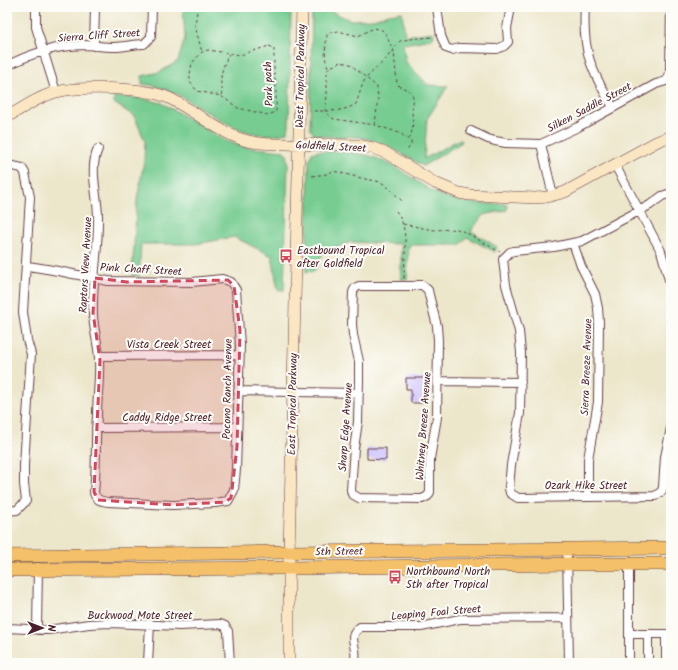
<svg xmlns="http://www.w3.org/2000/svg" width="678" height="670" viewBox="0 0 678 670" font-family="Kalam,sans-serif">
	<rect width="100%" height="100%" fill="#fdfcf7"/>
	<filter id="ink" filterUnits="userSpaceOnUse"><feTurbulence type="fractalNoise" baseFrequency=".025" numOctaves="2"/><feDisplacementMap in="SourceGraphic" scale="8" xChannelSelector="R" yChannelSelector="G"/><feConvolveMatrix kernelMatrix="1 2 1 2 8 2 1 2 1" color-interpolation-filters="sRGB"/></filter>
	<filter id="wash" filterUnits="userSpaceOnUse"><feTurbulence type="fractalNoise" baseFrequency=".012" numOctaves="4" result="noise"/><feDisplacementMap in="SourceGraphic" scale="16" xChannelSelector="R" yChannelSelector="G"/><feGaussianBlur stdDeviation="0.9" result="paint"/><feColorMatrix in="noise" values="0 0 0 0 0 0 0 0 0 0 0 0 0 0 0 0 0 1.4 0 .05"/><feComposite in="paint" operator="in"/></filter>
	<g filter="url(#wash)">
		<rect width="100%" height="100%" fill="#ece6ca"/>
		<path fill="#76cc91" stroke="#60765e" d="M183,7H291L289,126L287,132C280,136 274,135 266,135C218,132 188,87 142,84V76L160,72L178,61L185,38Z
			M312,7H322L350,20L373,19L389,14L402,12L405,36L433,32L434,35L432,39L403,44L406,62L428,85L448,86L427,119L424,159L460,139L462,142L423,166C403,155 382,140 358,137C344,136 328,138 314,134L310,129Z
			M114,97L140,98L162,103L224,140L243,147L284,151L287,155L288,162L284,290H278L272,256L234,237L196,244H141L139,276L132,275L137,200L144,161L145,141L134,116L114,103Z
			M318,151C340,152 363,151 383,161C403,169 419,185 438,194C460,204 484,204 507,204V210L483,215L471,231L497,247L495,252L467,237L460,245H409L407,279H401V244L350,242L323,253L315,271L306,272L309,160L312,153Z"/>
		<g id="blocks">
			<path fill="#c1b4fe" d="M406,378H426V403H411V389H406Z
				M367,448H386V460L367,459Z"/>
		</g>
	</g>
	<g filter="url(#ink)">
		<use href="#blocks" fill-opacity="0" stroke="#623d43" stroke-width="1"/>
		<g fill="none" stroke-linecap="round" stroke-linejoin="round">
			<g stroke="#623d43" stroke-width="10">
				<path id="street" d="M36,7V27L56,92
					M437,7L441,36L446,48L452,50L460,48L497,49L504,46L508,42L507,28L511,7
					M585,7C582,50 591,71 613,107
					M94,46L95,7
					M7,66C31,53 56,46 83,45C93,45 103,47 114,47C124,47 134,44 144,44L151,37L152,7
					M471,131L488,139L495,141L506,143L541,144L578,127L656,84L666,81L669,76L670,71L671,7
					M541,144L553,196
					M615,165L661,251L671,287
					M7,168L13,166L22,168L25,173L30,197L23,312L27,340L31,354L24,465V484L26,501L17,510L7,511
					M671,193L662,196L650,205L582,241L554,247L514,251L510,252L503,259L506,285L519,331L521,353L520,413L511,465L509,488L510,493L518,498L655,496L662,491L663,487L665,457L671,428
					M573,243L581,266L595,294L598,308L599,322L598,402L588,459V497
					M26,266C54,269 80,276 108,281L192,282L222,279L231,282L236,290L240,345L236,469L234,490L228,501L215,503L173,505L108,502C101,501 95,500 94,492C97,467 95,441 97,416C97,398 100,379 99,361C99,345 93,329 93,313C92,282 98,252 98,221C99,198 88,170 98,149
					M418,285H422L428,290L429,295L437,326L438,340L437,417L430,459V492L428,496L422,499L359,498L352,494L351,490L354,448L358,422L359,381V361L353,335L352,324L353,292L355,288L359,286H414Z
					M99,356L239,355
					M438,381L521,382
					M238,391L359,393
					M96,428L237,427
					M567,549L569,663
					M7,628L48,630L89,624L110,623L180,626L220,624L225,626L228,631L230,663
					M37,630L38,567
					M629,634H666V663
					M148,663L150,624
					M355,663C355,659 356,654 355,650C353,638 350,636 360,627H421L460,619L568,618
					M629,663V564
					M648,663V634"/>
			</g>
			<g stroke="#623d43" stroke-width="12">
				<path id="secondary" d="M7,117C21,109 35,99 50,94C75,85 145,87 169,98C194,110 215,130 241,139C255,144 271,144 286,144C310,145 334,144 358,145L373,148L386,153L435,183L459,193L470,195L535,198L547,197L565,192L656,142L671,136
					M289,663V552L302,7"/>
			</g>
			<g stroke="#623d43" stroke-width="14">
				<path id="primary" d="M7,556L289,552L671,548
					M7,570L289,568L567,564H671"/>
			</g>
			<path stroke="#623d43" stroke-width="1" stroke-dasharray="3 3" stroke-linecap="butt" d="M194,7L197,11L195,26L202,52
				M269,46L274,48V72L276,88V112L268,115L238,108L221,96L197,91L190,82V74L192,63L202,52L208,50L240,55Z
				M328,67C323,57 326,46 327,35L329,33L338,31L358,36L374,28L382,30L385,33L394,52L397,84L399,86L410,91C416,98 412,105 412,113C413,123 413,129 410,138
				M221,96C224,87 220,87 221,80C221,70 225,62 229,54
				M314,111C329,111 343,112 356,104L363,83L366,78L385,60L400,41L410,39L433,37
				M375,125L378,98L377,87L350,64L340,62L329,68L327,71V96L325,111L328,115L334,119L375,125L391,130L401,134L411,141V144L407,151
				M312,176L327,174L333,171L365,179L381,182L389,188L402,201
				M396,211C410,229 404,257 404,278
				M403,224L433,230L457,229L465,232L500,252"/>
			<use href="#street" stroke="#fff" stroke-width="8"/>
			<use href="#secondary" stroke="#fbe6c3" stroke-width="11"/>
			<use href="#primary" stroke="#f4c16a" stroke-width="13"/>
		</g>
	</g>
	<path fill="#d1495b" fill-opacity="0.2" stroke="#d1495b" stroke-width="3" stroke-dasharray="8 5" stroke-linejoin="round" d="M95,278L127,282L228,280L234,286L240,330L237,447L231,498L225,502L173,505L98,500L94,492L100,360L93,313Z"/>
	<defs>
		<g id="bus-bare" transform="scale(1.08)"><path d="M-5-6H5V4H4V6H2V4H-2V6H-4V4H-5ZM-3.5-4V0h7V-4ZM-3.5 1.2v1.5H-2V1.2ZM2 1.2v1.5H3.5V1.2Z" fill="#d1495b" stroke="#fdfcf7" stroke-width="2.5" paint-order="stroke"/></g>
	</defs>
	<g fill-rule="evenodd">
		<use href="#bus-bare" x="286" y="256"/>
		<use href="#bus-bare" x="395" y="577"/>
	</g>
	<g text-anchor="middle" stroke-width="4" stroke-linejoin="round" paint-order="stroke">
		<g font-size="11" fill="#4a1f2b" stroke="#fdfcf7">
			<text transform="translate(99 35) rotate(-4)" y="4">Sierra Cliff Street</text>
			<text transform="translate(300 76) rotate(-89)" y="4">West Tropical Parkway</text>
			<text transform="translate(268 84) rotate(-92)" y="4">Park path</text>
			<text transform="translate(589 107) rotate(-28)" y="4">Silken Saddle Street</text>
			<text transform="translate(331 146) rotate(3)" y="4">Goldfield Street</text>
			<text transform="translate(85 265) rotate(-87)" y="4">Raptors View Avenue</text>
			<text transform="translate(141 269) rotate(3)" y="4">Pink Chaff Street</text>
			<text x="169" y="348">Vista Creek Street</text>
			<text transform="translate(586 367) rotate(-88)" y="4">Sierra Breeze Avenue</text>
			<text transform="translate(227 389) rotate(-89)" y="4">Pocono Ranch Avenue</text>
			<text transform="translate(292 404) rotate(-89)" y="4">East Tropical Parkway</text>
			<text x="167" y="421">Caddy Ridge Street</text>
			<text transform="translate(423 426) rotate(-86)" y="4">Whitney Breeze Avenue</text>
			<text transform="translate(345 427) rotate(-86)" y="4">Sharp Edge Avenue</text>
			<text x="586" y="489">Ozark Hike Street</text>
			<text transform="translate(339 551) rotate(-1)" y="4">5th Street</text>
			<text transform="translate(436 612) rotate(-5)" y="4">Leaping Foal Street</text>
			<text x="140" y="619">Buckwood Mote Street</text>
		</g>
		<g font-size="11" fill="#4a1f2b" stroke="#fdfcf7" text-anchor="start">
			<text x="297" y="254">Eastbound Tropical<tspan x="297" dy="13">after Goldfield</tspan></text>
			<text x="406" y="575">Northbound North<tspan x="406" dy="13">5th after Tropical</tspan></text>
		</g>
	</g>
	<rect width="678" height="670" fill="none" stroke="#fdfcf7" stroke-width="24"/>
	<g transform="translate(42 628) rotate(90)" stroke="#fdfcf7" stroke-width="3" paint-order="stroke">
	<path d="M0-3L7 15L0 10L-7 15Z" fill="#4a1f2b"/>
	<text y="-6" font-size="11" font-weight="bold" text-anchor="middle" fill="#4a1f2b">N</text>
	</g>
</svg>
